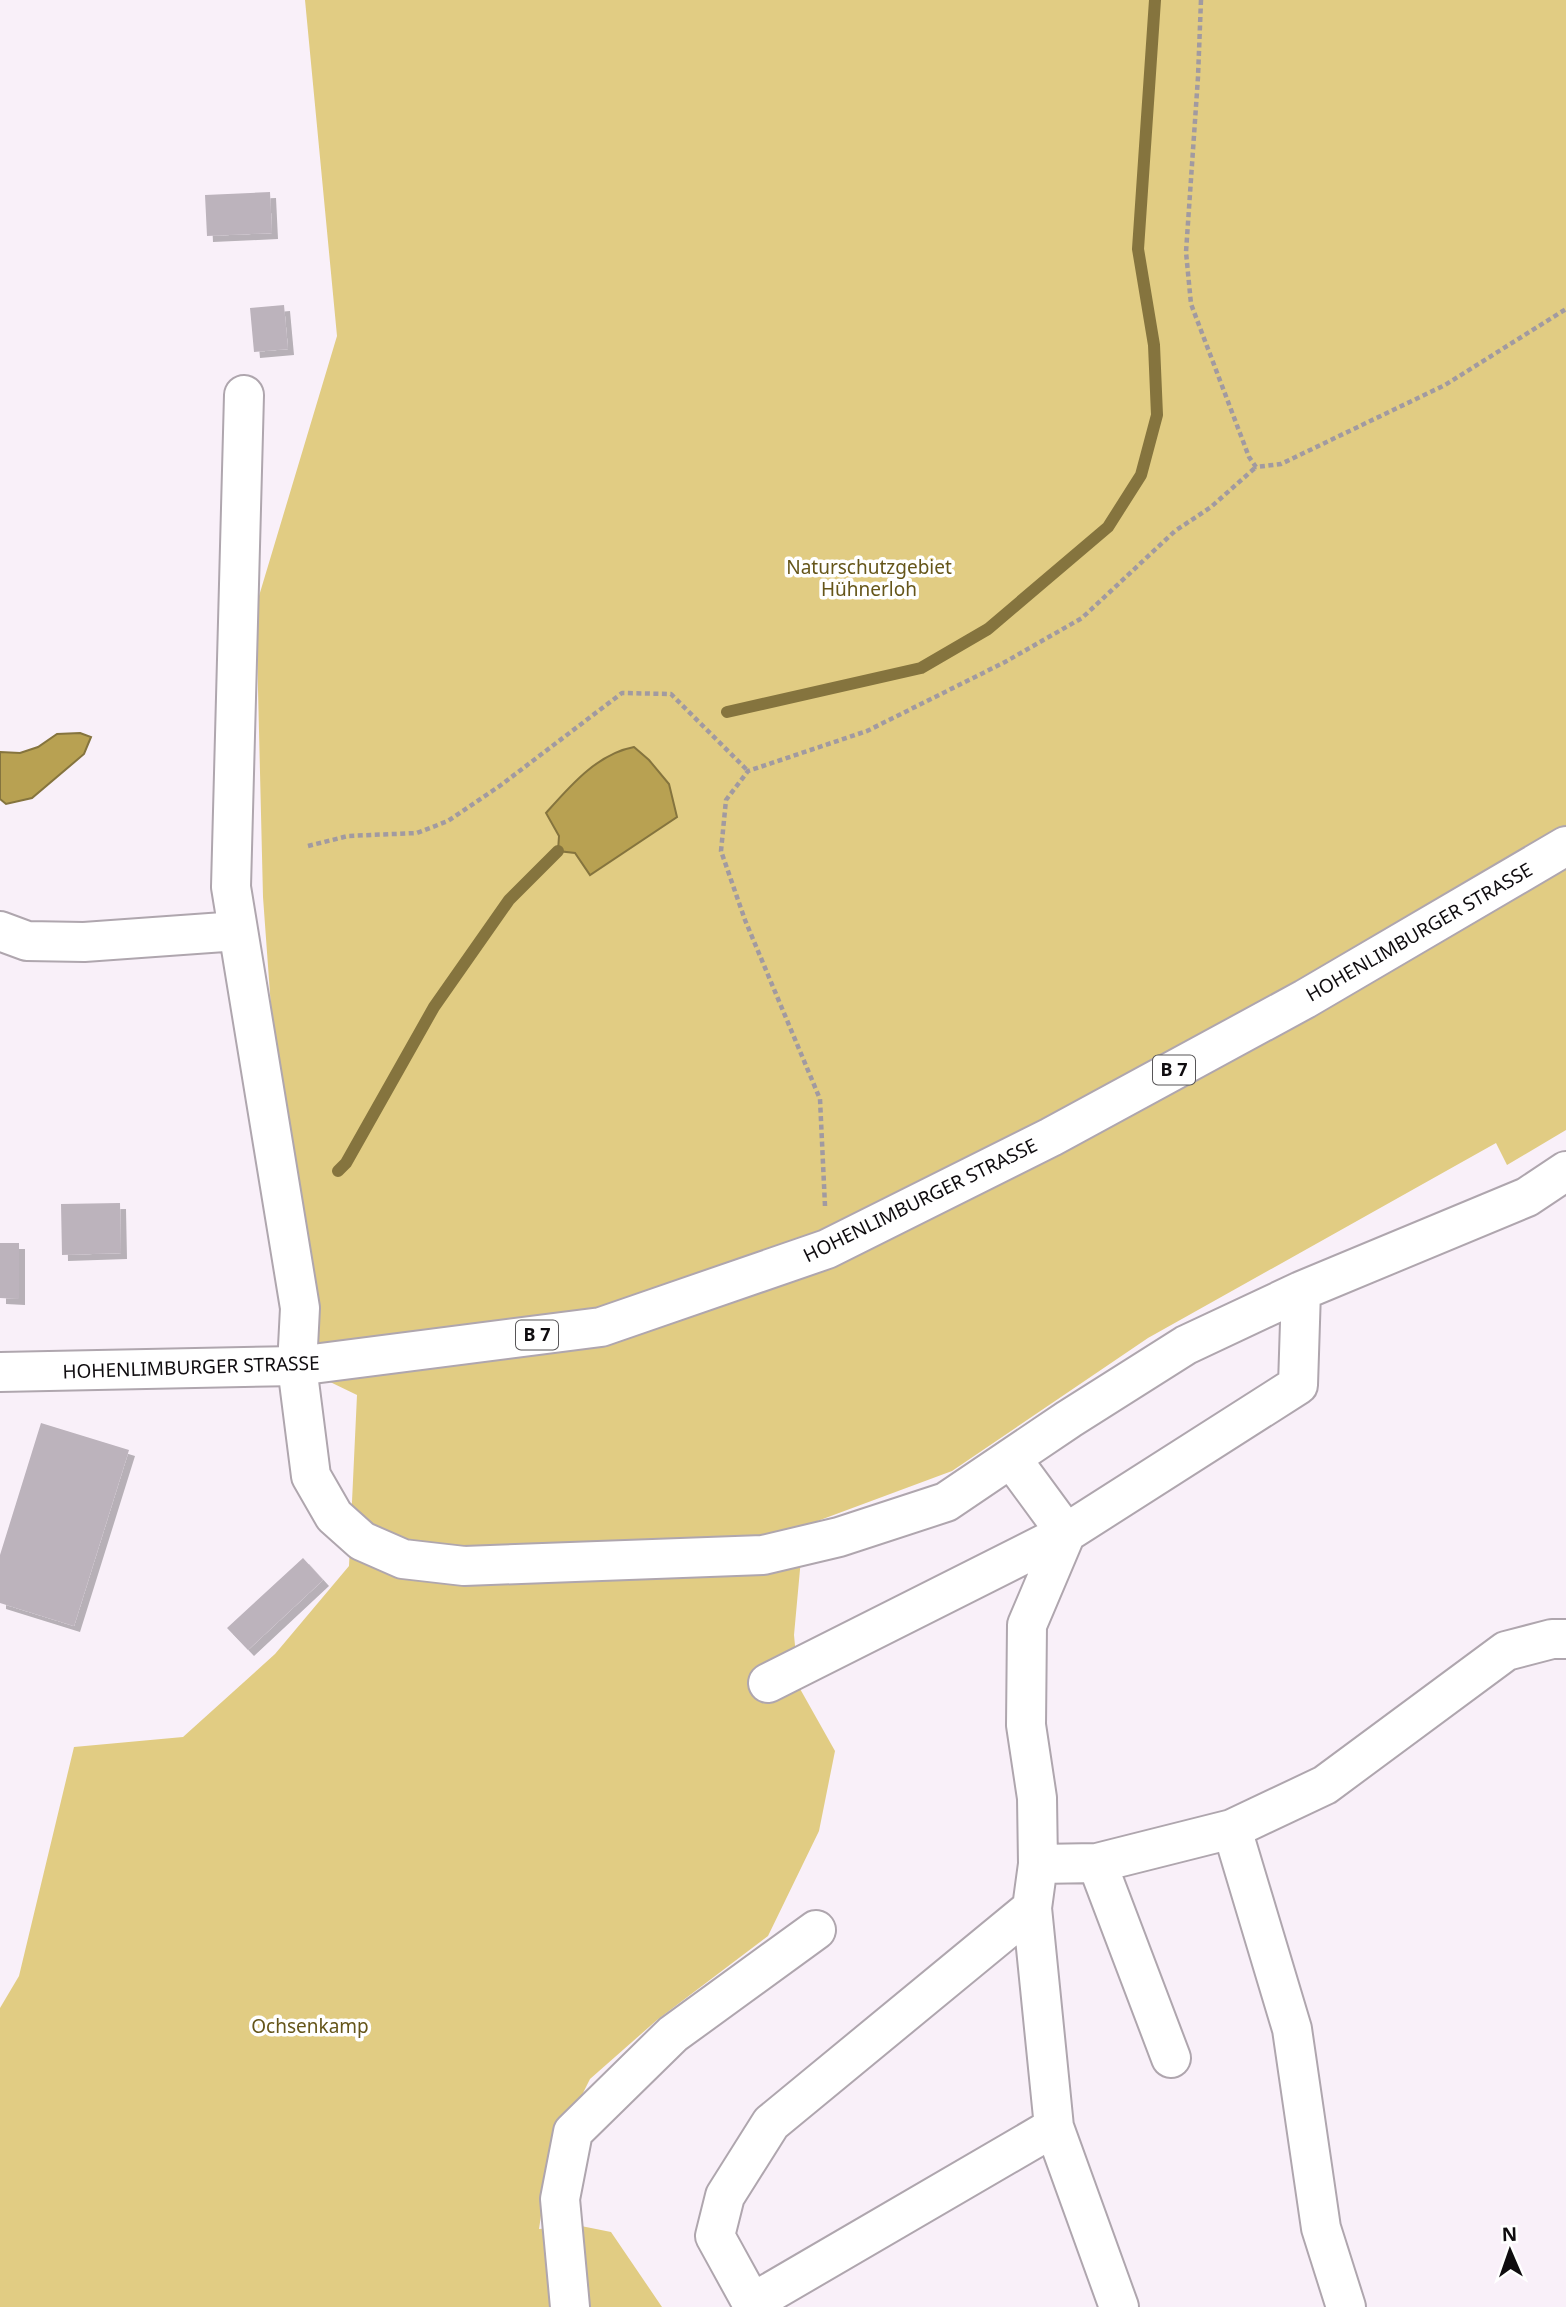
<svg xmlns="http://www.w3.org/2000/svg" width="1566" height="2307" viewBox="0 0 1566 2307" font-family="'Noto Sans',sans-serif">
	<defs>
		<filter id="shadow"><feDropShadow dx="6" dy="6" stdDeviation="0" flood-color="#0004"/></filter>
	</defs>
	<rect width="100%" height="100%" fill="#f9f0f9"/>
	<path fill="#e1cc83" d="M305,0H1566V1130L1507,1165L1496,1143L1148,1338L952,1471L804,1526L794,1635L799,1687L835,1751L819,1831L768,1936L657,2020L590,2079L549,2161L539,2229L581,2226L611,2232L662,2307H0V2008L19,1976L74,1747L183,1737L275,1654L349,1566L357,1395L297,1366L263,897L256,606L337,336Z"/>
	<path fill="#b8a152" stroke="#85743e" stroke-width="2" d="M80,733L91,737L84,754L32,798L6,804L0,799V752L20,753L38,747L57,734Z
		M634,747L649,760L669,784L677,817L590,875L575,853L558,851L559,836L546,813C570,786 597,754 634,747Z"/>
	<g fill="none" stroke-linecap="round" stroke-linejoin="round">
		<path stroke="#85743e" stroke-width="12" d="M727,712L921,668L988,629L1108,527L1141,475L1157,415L1154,345L1138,249L1155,0
			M338,1171L346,1163L434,1007L509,900L558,851"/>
	</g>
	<path fill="#bcb3bc" filter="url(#shadow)" d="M270,192L272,233L207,236L205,195Z
		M284,305L288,349L254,352L250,308Z
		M120,1203L121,1253L62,1255L61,1204Z
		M0,1243H19V1299L0,1298Z
		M41,1423L129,1450L74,1626L0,1603V1555Z
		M303,1558L323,1580L248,1650L227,1628Z"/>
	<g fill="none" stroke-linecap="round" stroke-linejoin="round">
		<g stroke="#afa6ae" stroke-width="42">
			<path id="minor" d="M244,395L231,887L300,1308L297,1366L311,1476L334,1516L362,1541L403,1559L464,1566L763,1555L839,1537L946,1502L1069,1419L1186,1345L1301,1291L1527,1197L1566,1171
				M0,931L27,941L84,942L238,931
				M768,1683L1066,1533L1011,1458
				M1232,1829L1292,2029L1321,2228L1346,2307
				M1097,1863L1171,2058
				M1038,1864L1097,1863L1232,1829L1325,1785L1506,1651L1552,1639H1566
				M752,2303L1054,2127
				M570,2307L560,2199L573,2132L673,2034L816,1930
				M754,2307L715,2236L725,2196L771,2123L1032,1908
				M1119,2307L1054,2127L1032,1908L1038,1864L1037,1798L1026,1725L1027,1625L1066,1533L1298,1385L1301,1291"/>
		</g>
		<g stroke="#afa6ae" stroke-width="42">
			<path id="major" d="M0,1372L297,1366L601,1327L827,1249L1051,1137L1305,999L1566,846"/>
		</g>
		<path stroke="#a19aa1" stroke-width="4.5" stroke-dasharray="5 3.5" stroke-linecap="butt" d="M1201,0L1198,77L1186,252L1191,304L1249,457L1256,467L1281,464L1445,385L1566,309
			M308,846L348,836L417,833L448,821L501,785L622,693L671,694L748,771
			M825,1206L820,1099L745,920L721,851L726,800L748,771L867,731L1005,662L1082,618L1175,531L1211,507L1256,467"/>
		<use href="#minor" stroke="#fff" stroke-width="38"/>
		<use href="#major" stroke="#fff" stroke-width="38"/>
	</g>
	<g text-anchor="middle" stroke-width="7" stroke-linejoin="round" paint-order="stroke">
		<g fill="#fff" stroke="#575557" stroke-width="2">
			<rect x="1153" y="1055.5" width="42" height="29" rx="5"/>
			<rect x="516" y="1320.5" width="42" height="29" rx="5"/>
		</g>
		<g font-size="18" font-weight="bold" fill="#0f0c0f">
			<text x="1174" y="1076">B 7</text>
			<text x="537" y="1341">B 7</text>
		</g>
		<g font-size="19" fill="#655519" stroke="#fff">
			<text x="869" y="574">Naturschutzgebiet<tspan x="869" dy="22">Hühnerloh</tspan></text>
			<text x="310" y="2033">Ochsenkamp</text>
		</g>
		<g font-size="19" fill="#0f0c0f" stroke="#fff">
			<text transform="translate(1419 932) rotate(-30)" y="7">HOHENLIMBURGER STRASSE</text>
			<text transform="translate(920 1200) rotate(-26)" y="7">HOHENLIMBURGER STRASSE</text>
			<text transform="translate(191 1367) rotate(-2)" y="7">HOHENLIMBURGER STRASSE</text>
		</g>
	</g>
	<g transform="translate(1510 2251) rotate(358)" stroke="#ffffff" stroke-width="5" paint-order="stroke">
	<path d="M0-5L12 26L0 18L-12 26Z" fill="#0f0c0f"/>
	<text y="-10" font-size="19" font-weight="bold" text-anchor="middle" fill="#0f0c0f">N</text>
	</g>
</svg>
